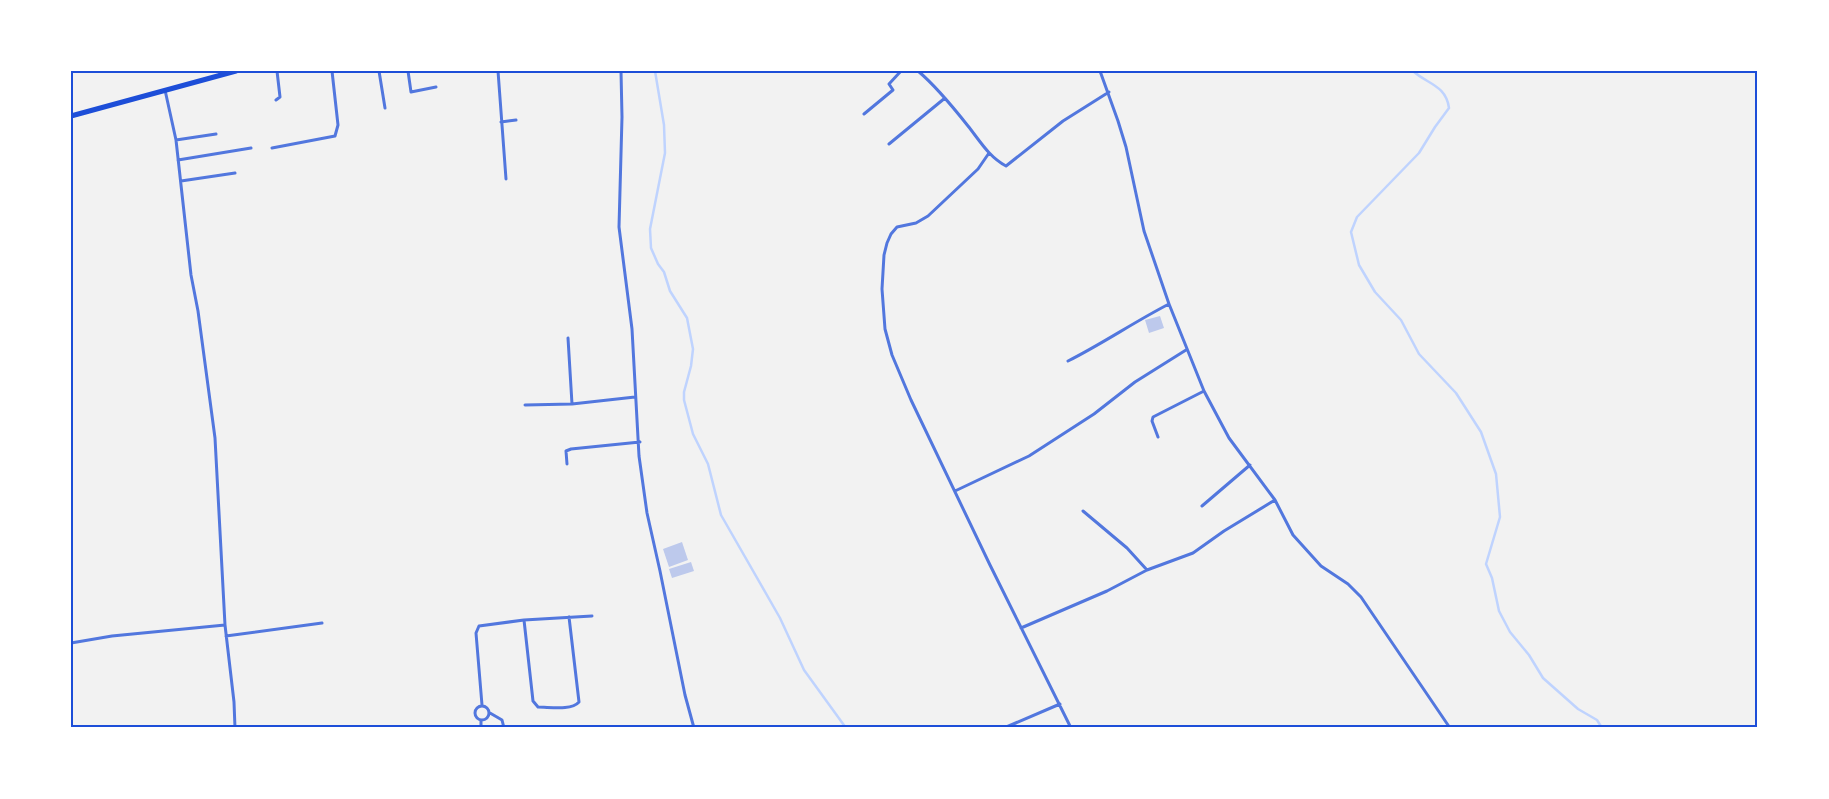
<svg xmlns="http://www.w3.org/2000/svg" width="1829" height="799" viewBox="0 0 1829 799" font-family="'Sofia Sans Condensed',sans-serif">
	<rect width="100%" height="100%" fill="#f2f2f2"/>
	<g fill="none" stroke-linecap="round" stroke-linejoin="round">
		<path stroke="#bfd3fe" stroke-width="2.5" d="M655,71L664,125L665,153L650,229L651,248L658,264L664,272L670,291L687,318L693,349L691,366L684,392V400L693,434L708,464L721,515L780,618L804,670L846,728
			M1413,71C1427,84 1446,85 1449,108L1435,127L1419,153L1357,217L1351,232L1359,265L1375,292L1401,320L1419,354L1456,393L1481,432L1496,474L1500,517L1486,564L1492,578L1499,611L1510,632L1529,655L1543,678L1578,709L1597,720L1602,728"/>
	</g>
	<path fill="#bdc9ec" d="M1160,316L1164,328L1149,333L1145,320Z
		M682,542L688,560L669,567L663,549Z
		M691,562L694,571L672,578L669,569Z"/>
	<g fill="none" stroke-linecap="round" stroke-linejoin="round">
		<path stroke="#5277de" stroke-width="3" d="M379,71L385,108
			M408,71L411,92L436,87
			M498,71L506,179
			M621,71L622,117L619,227L632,329L639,456L647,513L660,571L685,695L694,728
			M918,71C937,87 953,107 968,126C980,141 989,157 1006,166L1063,121L1109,92
			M1100,71L1118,121L1126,147L1144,231L1169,304L1204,391L1229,438L1275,500L1293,535L1321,566L1348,584L1361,597L1450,728
			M165,90L176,140L191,275L198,311L215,438L225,625L234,702L235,728
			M276,100L280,97L277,71
			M864,114L893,90L889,84L901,71
			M501,122L516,120
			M176,140L216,134
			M889,144L945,98
			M272,148L335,136L338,125L332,71
			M989,153L978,169L928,216L916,223L897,227L891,234L887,243L884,255L882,289L885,329L892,355L911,400L990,565L1071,728
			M178,160L251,148
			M181,181L235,173
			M568,338L572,404
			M1068,361C1102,344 1134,322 1169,304
			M525,405L572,404L635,397
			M1158,437L1152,421L1153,417L1204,391
			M567,464L566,451L571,449L640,442
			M955,491L1029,456L1094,414L1135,382L1186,350
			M1202,506L1250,465
			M1083,511L1127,548L1147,570
			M524,620L533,701L538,707C550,707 571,711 579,702L569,617
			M1021,628L1107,591L1147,570L1193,553L1224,531L1275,500
			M226,636L322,623
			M71,643L112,636L225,625
			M482,705L476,633L479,626L524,620L592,616
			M475 713a7 7 0 1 1 14 0a7 7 0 1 1-14 0Z
			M490,713L502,720L504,728
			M481,728V720
			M1004,728L1060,704"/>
		<path stroke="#1d4ed8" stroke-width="5" d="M71,116L236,71"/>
	</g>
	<rect width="1829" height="799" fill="none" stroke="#ffffff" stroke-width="145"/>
	<rect x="72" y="72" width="1684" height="654" fill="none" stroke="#1d4ed8" stroke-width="2"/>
</svg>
